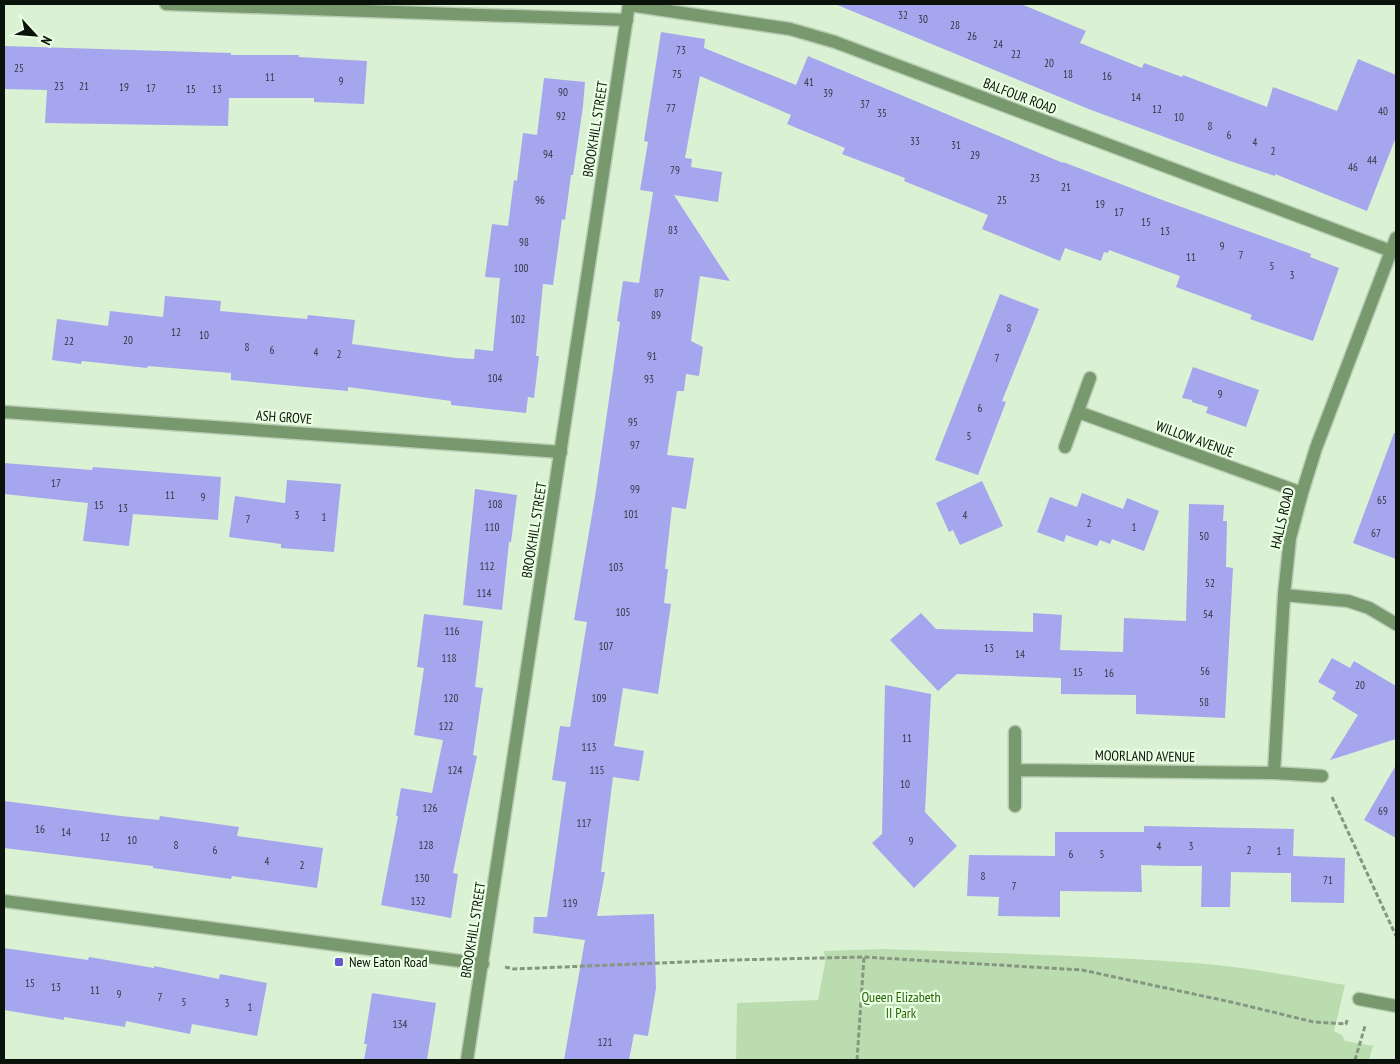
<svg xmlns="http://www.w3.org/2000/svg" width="1400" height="1064" viewBox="0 0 1400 1064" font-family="'PT Sans Narrow',sans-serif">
	<rect width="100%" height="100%" fill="#dbf1d4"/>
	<path fill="#badcaf" d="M883,949C987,953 1091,955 1195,963C1245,967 1295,976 1345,985L1334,1031L1342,1035L1345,1041L1373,1046L1369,1060H736L737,1003L818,1000L825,963L824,951Z"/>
	<path fill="#a6a6ee" d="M835,4H1021L1086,31L1080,43L1142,68L1144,63L1182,77L1183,75L1267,107L1273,87L1337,111L1358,59L1396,75V137L1367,211L1275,174V176L1230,161L1091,110Z
		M661,32L705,39L704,48L796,85L808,56L1063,163V162L1165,201L1311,254L1310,257L1339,268L1313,341L1250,319L1252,315L1176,287L1180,276L1109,250L1108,253L1104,252L1101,261L1065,248L1060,261L982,229L988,215L904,181L905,178L842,154L845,148L787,124L791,115L700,76L685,158L692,159L691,167L722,172L718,202L674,195L730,281L700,276L691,341L703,347L699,376L686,374L684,391H677L667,455L694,458L686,509L672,507L665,569H668L664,603L671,604L658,694L623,688L614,746L644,751L639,781L613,777L601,872H605L597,916L654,914L656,988L648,1036L634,1034L629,1060H564L585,940L533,933L534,917H547L555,861L566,782L552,780L560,726L570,727L587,622L574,620L595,497L620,322L617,321L623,281L639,283L653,192L640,190L648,142L644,141Z
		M4,46L231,53V55H299V57L367,61L364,104L314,102V98H229L228,126L45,123L47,90L4,89Z
		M544,78L585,82L583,106L573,175H571L565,220L562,219L553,285L543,284L536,356H539L534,398L528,397L526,413L451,405V401L348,387V391L231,380V373L148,366L147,368L82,361L81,364L52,360L57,319L108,326L110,311L163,317L165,296L221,301L220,311L307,319L308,315L355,320L352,344L456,358L474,359L475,349L493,351L500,278L485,277L492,224L508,226L514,180L517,181L523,133L537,135Z
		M1000,294L1039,309L1002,401L1006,402L978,475L935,460Z
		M1193,367L1259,390L1246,427L1206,413L1208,407L1192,402V400L1182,398Z
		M1394,433H1396V559L1353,543Z
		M4,463L92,470L93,467L221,477L218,520L133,514L129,546L83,541L88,503L4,494Z
		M287,480L341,484L334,552L281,548V544L229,537L235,496L285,503Z
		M982,481L1003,526L960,545L953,530L949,532L936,503Z
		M475,489L517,495L511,542H509L502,610L463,605Z
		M1082,493L1123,509L1127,498L1159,511L1144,551L1112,539L1110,544L1100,540L1097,546L1066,535L1064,542L1037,532L1050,497L1077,507Z
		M1189,504L1224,505L1223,521H1227L1226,567L1233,568L1225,718L1136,714V695L1061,694V678L957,674L938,691L890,640L921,613L936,629L1033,632V613L1062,615L1060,650L1123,652L1124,618L1186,621Z
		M424,614L483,621L475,687L483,688L473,755L477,756L453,873L458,874L451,918L381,905L398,816H396L401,788L432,793L443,740L414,735L424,668L417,667Z
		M1332,658L1350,668L1354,661L1396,686V739L1330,760L1358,715L1332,699L1336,692L1318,682Z
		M885,685L931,694L925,812L957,846L914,888L872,843L882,834Z
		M1396,765V838L1364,820Z
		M4,801L121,816L159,820L160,816L239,827L237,836L323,848L317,888L232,876L231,879L153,868V866L4,848Z
		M1144,826L1294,829L1293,856L1345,858L1344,903L1291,902V873L1231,872L1230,907H1201L1202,866H1174L1141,865L1142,892L1060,891V917L998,916L999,897L967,896L969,855L1055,856V832H1144Z
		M4,948L88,960L89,957L154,968V966L219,979L220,974L267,983L257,1036L192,1024L190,1034L126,1021L125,1027L64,1017V1020L4,1010Z
		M372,993L436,1003L427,1060H364L367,1044H364Z"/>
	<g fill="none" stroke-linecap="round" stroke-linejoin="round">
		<g stroke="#bacdb4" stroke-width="15">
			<path id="minor" d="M166,4L627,20
				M629,5L790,29L835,42L1391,251
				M4,412L561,452
				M1078,412L1302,493
				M1065,447L1090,378
				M1284,595L1348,601L1369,608L1396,624
				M1015,770L1274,773
				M1322,776L1274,773L1284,595L1290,538L1302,493L1316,448L1396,238
				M1015,806V732
				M4,901L483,964
				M1359,999L1396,1006"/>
		</g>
		<g stroke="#bacdb4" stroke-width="15">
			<path id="tertiary" d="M467,1060L629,4"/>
		</g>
		<path stroke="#869681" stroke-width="3" stroke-dasharray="5 2.5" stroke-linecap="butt" d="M1332,797L1396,936
			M505,967L514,969L733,960L864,957L1082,970L1231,1002L1314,1022L1346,1024L1347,1020
			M857,1060L864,957
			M1355,1060L1365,1026"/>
		<use href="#minor" stroke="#78996d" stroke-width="12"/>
		<use href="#tertiary" stroke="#78996d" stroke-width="12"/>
	</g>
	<rect fill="#6657d1" stroke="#e9fee2" stroke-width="2" x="334" y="957" width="10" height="10" rx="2.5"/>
	<g text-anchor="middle" stroke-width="4.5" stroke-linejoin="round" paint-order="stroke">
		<g font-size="11" fill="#323742">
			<text x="903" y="19">32</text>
			<text x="923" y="23">30</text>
			<text x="955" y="29">28</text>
			<text x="972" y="40">26</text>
			<text x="998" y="48">24</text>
			<text x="681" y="54">73</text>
			<text x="1016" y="58">22</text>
			<text x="1049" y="67">20</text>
			<text x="19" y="72">25</text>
			<text x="677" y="78">75</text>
			<text x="1068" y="78">18</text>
			<text x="1107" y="80">16</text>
			<text x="270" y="81">11</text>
			<text x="341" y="85">9</text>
			<text x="809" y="86">41</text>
			<text x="59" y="90">23</text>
			<text x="84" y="90">21</text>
			<text x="124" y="91">19</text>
			<text x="151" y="92">17</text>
			<text x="191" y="93">15</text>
			<text x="217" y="93">13</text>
			<text x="563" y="96">90</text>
			<text x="828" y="97">39</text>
			<text x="1136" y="101">14</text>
			<text x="865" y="108">37</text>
			<text x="671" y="112">77</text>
			<text x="1157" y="113">12</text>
			<text x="1383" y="115">40</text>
			<text x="882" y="117">35</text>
			<text x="561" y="120">92</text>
			<text x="1179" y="121">10</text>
			<text x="1210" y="130">8</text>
			<text x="1229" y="139">6</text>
			<text x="915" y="145">33</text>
			<text x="1255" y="146">4</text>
			<text x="956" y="149">31</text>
			<text x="1273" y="155">2</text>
			<text x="548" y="158">94</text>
			<text x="975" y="159">29</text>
			<text x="1372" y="164">44</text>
			<text x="1353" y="171">46</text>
			<text x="675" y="174">79</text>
			<text x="1035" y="182">23</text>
			<text x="1066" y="191">21</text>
			<text x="540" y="204">96</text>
			<text x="1002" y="204">25</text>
			<text x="1100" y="208">19</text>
			<text x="1119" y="216">17</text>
			<text x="1146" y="226">15</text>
			<text x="673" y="234">83</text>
			<text x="1165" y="235">13</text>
			<text x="524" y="246">98</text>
			<text x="1222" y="250">9</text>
			<text x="1241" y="259">7</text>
			<text x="1191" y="261">11</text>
			<text x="1272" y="270">5</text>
			<text x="521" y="272">100</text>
			<text x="1292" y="279">3</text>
			<text x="659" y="297">87</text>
			<text x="656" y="319">89</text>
			<text x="518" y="323">102</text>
			<text x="1009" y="332">8</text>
			<text x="176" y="336">12</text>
			<text x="204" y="339">10</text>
			<text x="128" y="344">20</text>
			<text x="69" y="345">22</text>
			<text x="247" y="351">8</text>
			<text x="272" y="354">6</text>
			<text x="316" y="356">4</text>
			<text x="339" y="358">2</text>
			<text x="652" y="360">91</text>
			<text x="997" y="362">7</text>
			<text x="495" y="382">104</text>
			<text x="649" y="383">93</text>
			<text x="1220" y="398">9</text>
			<text x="980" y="412">6</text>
			<text x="633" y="426">95</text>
			<text x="969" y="440">5</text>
			<text x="635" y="449">97</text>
			<text x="56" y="487">17</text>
			<text x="635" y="493">99</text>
			<text x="170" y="499">11</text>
			<text x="203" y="501">9</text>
			<text x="1382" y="504">65</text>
			<text x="495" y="508">108</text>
			<text x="99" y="509">15</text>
			<text x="123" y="512">13</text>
			<text x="631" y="518">101</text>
			<text x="297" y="519">3</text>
			<text x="965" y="519">4</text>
			<text x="324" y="521">1</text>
			<text x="248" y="523">7</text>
			<text x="1089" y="527">2</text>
			<text x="492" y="531">110</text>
			<text x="1134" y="531">1</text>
			<text x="1376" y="537">67</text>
			<text x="1204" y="540">50</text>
			<text x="487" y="570">112</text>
			<text x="616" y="571">103</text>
			<text x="1210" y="587">52</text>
			<text x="484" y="597">114</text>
			<text x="623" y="616">105</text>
			<text x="1208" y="618">54</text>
			<text x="452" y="635">116</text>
			<text x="606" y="650">107</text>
			<text x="989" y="652">13</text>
			<text x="1020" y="658">14</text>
			<text x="449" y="662">118</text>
			<text x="1205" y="675">56</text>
			<text x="1078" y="676">15</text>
			<text x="1109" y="677">16</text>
			<text x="1360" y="689">20</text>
			<text x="451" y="702">120</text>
			<text x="599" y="702">109</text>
			<text x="1204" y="706">58</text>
			<text x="446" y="730">122</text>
			<text x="907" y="742">11</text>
			<text x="589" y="751">113</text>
			<text x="455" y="774">124</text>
			<text x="597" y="774">115</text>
			<text x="905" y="788">10</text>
			<text x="430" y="812">126</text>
			<text x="1383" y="815">69</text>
			<text x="584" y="827">117</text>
			<text x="40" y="833">16</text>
			<text x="66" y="836">14</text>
			<text x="105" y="841">12</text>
			<text x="132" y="844">10</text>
			<text x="911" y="845">9</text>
			<text x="176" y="849">8</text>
			<text x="426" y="849">128</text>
			<text x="1159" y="850">4</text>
			<text x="1191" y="850">3</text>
			<text x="215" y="854">6</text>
			<text x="1249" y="854">2</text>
			<text x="1279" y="855">1</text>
			<text x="1071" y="858">6</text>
			<text x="1102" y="858">5</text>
			<text x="267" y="865">4</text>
			<text x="302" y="869">2</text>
			<text x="983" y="880">8</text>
			<text x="422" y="882">130</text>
			<text x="1328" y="884">71</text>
			<text x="1014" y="890">7</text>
			<text x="418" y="905">132</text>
			<text x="570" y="907">119</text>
			<text x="30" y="987">15</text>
			<text x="56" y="991">13</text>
			<text x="95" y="994">11</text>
			<text x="119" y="998">9</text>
			<text x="160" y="1001">7</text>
			<text x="184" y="1006">5</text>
			<text x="227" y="1007">3</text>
			<text x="250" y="1011">1</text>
			<text x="400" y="1028">134</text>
			<text x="605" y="1046">121</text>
		</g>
		<g font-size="14" fill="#0b1209" stroke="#e9fee2">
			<text transform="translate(1020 96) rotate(21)" y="5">BALFOUR ROAD</text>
			<text transform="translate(595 129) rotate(-81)" y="5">BROOKHILL STREET</text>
			<text transform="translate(284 417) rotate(4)" y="5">ASH GROVE</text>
			<text transform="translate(1195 439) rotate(20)" y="5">WILLOW AVENUE</text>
			<text transform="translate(1282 518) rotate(-77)" y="5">HALLS ROAD</text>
			<text transform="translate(534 530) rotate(-81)" y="5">BROOKHILL STREET</text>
			<text transform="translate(1145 756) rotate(1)" y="5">MOORLAND AVENUE</text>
			<text transform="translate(473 930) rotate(-81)" y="5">BROOKHILL STREET</text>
		</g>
		<g font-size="14" fill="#0b1209" stroke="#e9fee2" text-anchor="start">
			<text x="349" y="967">New Eaton Road</text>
		</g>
		<g font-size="14" fill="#286407" stroke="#e9fee2">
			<text x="901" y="1002">Queen Elizabeth<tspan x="901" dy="16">II Park</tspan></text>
		</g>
	</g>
	<rect width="1400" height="1064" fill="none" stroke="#0b1209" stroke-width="10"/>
	<g transform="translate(35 35) rotate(116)" stroke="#e9fee2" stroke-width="4" paint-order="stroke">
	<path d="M0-4L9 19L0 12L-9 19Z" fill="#0b1209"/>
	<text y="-8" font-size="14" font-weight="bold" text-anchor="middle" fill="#0b1209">N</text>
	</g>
</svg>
